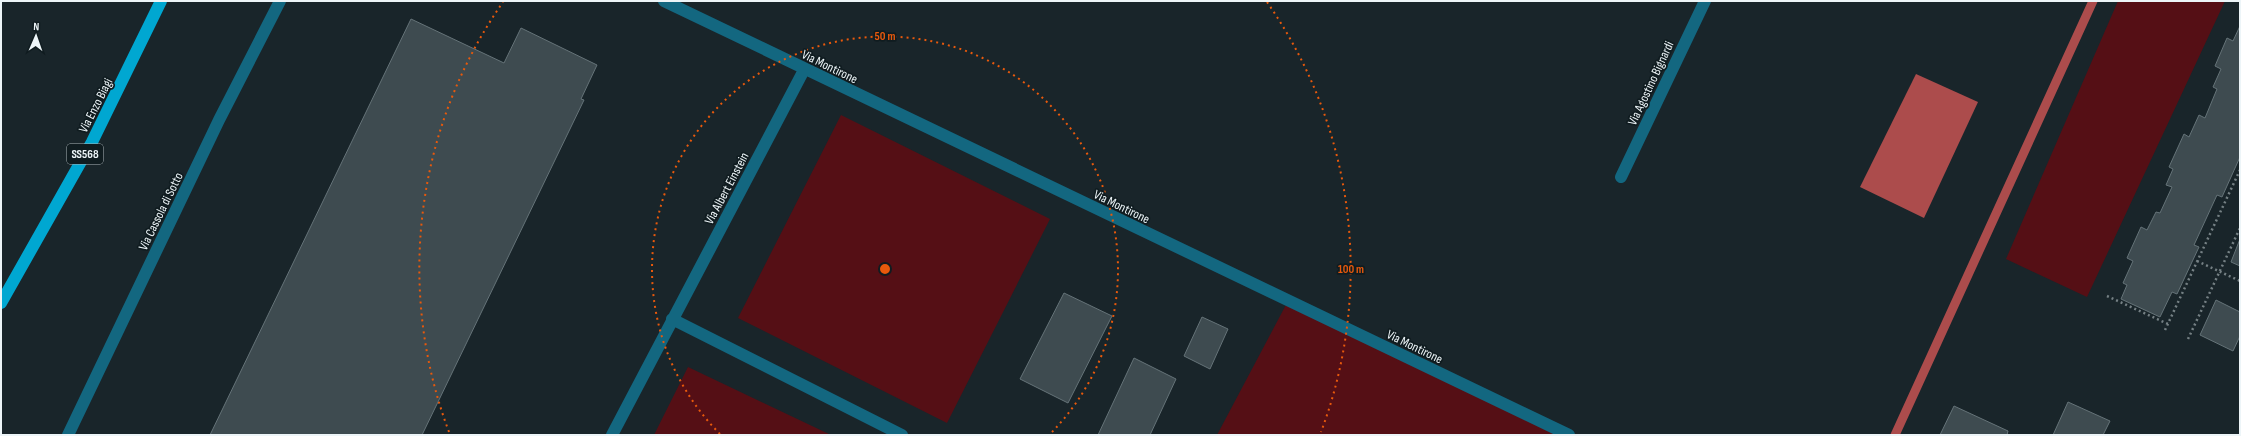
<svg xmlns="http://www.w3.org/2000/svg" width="2241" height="436" viewBox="0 0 2241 436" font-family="'Sofia Sans Condensed',sans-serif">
	<rect width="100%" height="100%" fill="#19252a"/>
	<path fill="#550f15" d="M2118,1H2225L2087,297L2006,259Z
		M841,115L1050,219L947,423L738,318Z
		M1288,301L1569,435H1217Z
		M688,367L831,435H654Z"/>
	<path fill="#ac4c4c" d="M1916,74L1978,102L1924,218L1860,187Z"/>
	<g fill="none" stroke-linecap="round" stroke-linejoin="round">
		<path stroke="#ac4c4c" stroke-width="9" d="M1895,435L2093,1"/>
	</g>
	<path fill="#3e4b50" stroke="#657378" d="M411,19L504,63L521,28L597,65L581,99L584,100L422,435H210Z
		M2240,26V157L2222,197L2217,195L2194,245L2199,247L2177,294L2172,292L2160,317L2121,299L2127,285L2123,283L2133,261L2127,258L2141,227L2147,230L2156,212L2160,213L2172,187L2166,185L2173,169L2169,167L2184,134L2189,137L2199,115L2205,118L2217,89L2213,87L2221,69L2215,66L2227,38L2233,41Z
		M2240,239V266L2231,262Z
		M1064,293L1112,316L1068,403L1020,379Z
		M2216,300L2240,312V336L2233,351L2200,335Z
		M1202,317L1228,329L1210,369L1184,356Z
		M1134,358L1176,379L1150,435H1098Z
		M2068,402L2110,421L2103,435H2053Z
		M1954,406L2008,431L2007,435H1940Z"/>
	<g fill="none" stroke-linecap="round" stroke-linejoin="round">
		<path stroke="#758084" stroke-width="2.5" stroke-dasharray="2 3" stroke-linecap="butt" d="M2197,261L2240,281
			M2107,296L2168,324
			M2165,330L2240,170
			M2188,339L2240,228"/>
		<path stroke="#136780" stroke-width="12" d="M664,1L1569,435
			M1621,177L1705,1
			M672,319L902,435
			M68,435L219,120L280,1
			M612,435L804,70"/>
		<path stroke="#00a7d1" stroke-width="12" d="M1,303L92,142L161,1"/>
	</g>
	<g fill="none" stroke="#e8590c" stroke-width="2" stroke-dasharray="2 4">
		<path d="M720 434A233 233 0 1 1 1050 434"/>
		<path d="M449 432A466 466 0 0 1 503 2M1267 2A466 466 0 0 1 1321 432"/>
	</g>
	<g text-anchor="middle" stroke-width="3.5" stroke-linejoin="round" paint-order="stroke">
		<rect fill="#101c20" stroke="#abb4b7" stroke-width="1" x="67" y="144" width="36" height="20" rx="3"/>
		<g font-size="12" font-weight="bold" fill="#edf5f8">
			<text x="85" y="158">SS568</text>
		</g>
		<g font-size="13" fill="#edf5f8" stroke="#101c20">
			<text transform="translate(830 66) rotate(26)" y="5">Via Montirone</text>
			<text transform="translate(1650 83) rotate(-65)" y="5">Via Agostino Bignardi</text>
			<text transform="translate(95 105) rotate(-63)" y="5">Via Enzo Biagi</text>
			<text transform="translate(726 188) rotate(-62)" y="5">Via Albert Einstein</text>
			<text transform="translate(1122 206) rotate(26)" y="5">Via Montirone</text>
			<text transform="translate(160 211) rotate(-64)" y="5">Via Cassola di Sotto</text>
			<text transform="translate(1415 346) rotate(26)" y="5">Via Montirone</text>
		</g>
	</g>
	<circle cx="885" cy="269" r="6" fill="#e8590c" stroke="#101c20" stroke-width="2"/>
	<g font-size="12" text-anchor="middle" font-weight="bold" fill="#e8590c" stroke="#101c20" stroke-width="3.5" stroke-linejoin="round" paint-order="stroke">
		<text x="885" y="40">50 m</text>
		<text x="1351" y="273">100 m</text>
	</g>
	<rect width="2241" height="436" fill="none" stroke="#edf5f8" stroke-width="4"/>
	<g transform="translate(36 36) rotate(2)" stroke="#101c20" stroke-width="3" paint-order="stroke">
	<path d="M0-3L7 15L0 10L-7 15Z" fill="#edf5f8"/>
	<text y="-6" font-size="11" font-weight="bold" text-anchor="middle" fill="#edf5f8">N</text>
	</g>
</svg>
